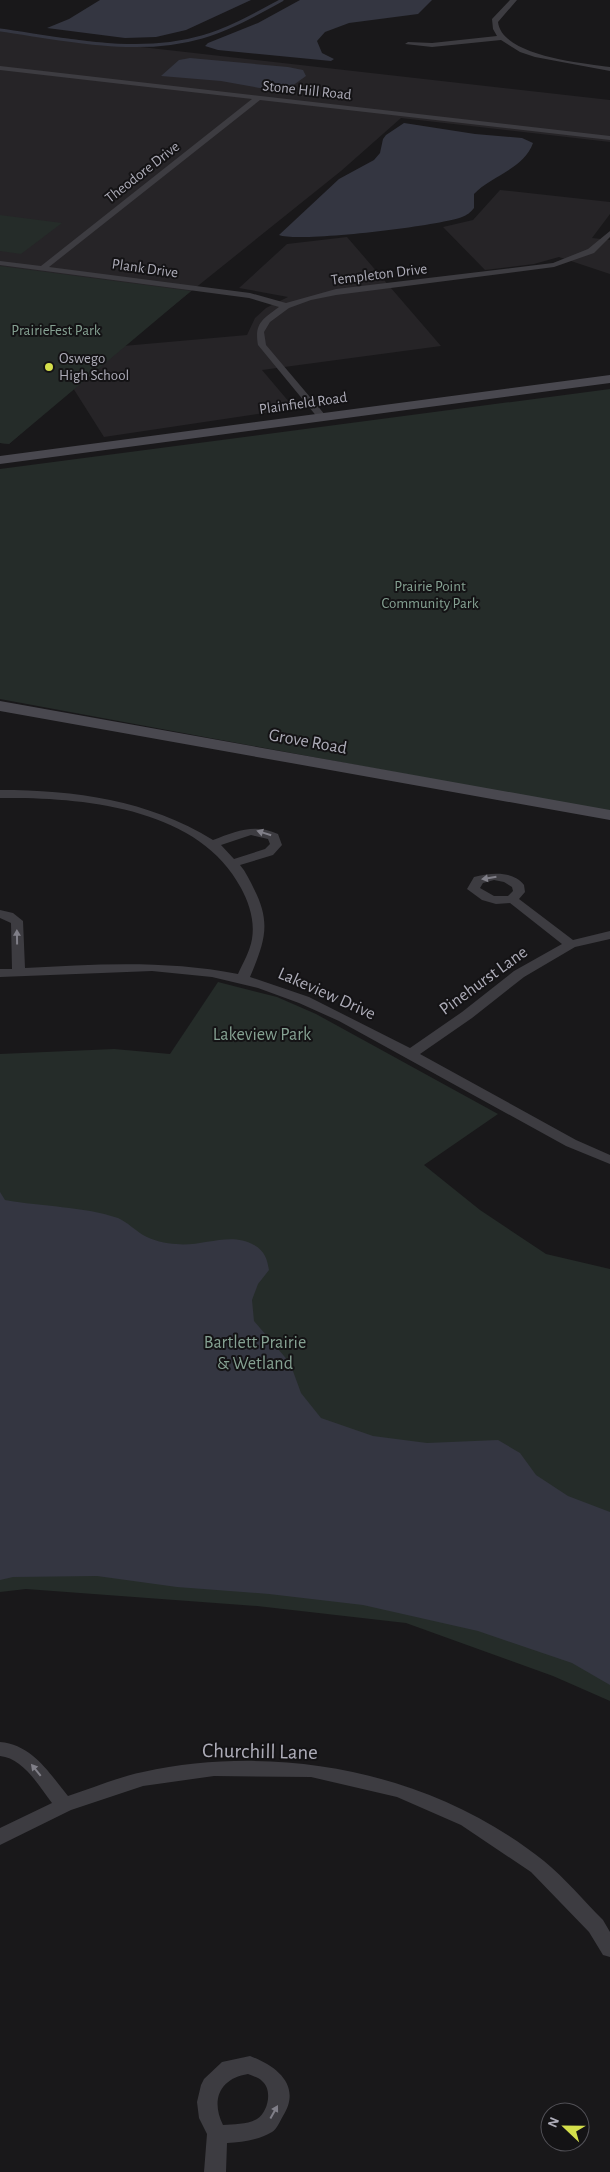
<svg xmlns="http://www.w3.org/2000/svg" width="610" height="2172" viewBox="0 0 610 2172" font-family="'Alegreya Sans',sans-serif">
	<rect width="100%" height="100%" fill="#19181a"/>
	<path fill="#262427" d="M0,31L610,100V142L401,118L341,171L123,346L247,335L255,318L266,308L288,297L239,288L287,244L347,237L441,346L262,370L290,403L285,410L104,437L73,388L9,444L0,443Z
		M500,190L610,202V214L592,238L610,240V274L559,257L534,264L485,270L443,227L473,220Z"/>
	<path fill="#252c29" d="M0,215L62,223L21,254L0,251Z
		M0,266L191,291L9,444L0,443Z
		M610,389V812L0,699V469Z
		M218,982L277,997L316,1014L498,1114L424,1165L480,1210L546,1254L610,1269V1701L553,1676L406,1623L257,1606L26,1589L0,1592V1054L114,1049L170,1054Z"/>
	<path fill="#343641" d="M100,0H251L186,30L156,37L125,38L47,28L69,19Z
		M300,0H432L418,14L349,23L325,32L317,41L322,53L334,59L331,61L218,50L205,46L208,43L258,23Z
		M190,58L288,67L303,70L306,76L292,86L276,91L221,81L161,76L179,60Z
		M404,123L475,134L522,138L533,143C524,169 491,176 474,194V208C470,213 467,215 462,217C439,226 298,243 279,235L339,179L374,160L380,153L383,139L386,135Z
		M0,1192L5,1200C43,1207 82,1206 118,1218C127,1222 135,1230 143,1235C151,1240 167,1244 176,1244C203,1247 230,1231 254,1245C265,1251 267,1259 269,1270L258,1284L252,1300L254,1321L290,1363L301,1393L321,1418L373,1436L427,1443L498,1440L520,1453L536,1475L568,1496L610,1512V1685L572,1663L478,1631L363,1605L269,1594L177,1587L97,1576L13,1577L0,1580Z"/>
	<g fill="none" stroke-linecap="round" stroke-linejoin="round">
		<path stroke="#343641" stroke-width="3" d="M0,30C65,39 137,56 202,37C230,29 256,14 282,0"/>
		<path fill="#3d3c41" fill-rule="evenodd" d="M510,0H517L498,22C502,56 582,63 610,67V71L535,57L520,52L501,40L432,47L405,44L408,42L432,43L497,36L493,29L492,19Z
			M0,66L610,136V140L260,100L49,267L250,293L286,303L336,289L553,263L588,249L610,231V237L594,253L554,267L336,295L311,300L289,308L270,322L264,332L266,345L326,416L318,418L258,345C254,323 263,319 279,307L249,298L0,265V261L41,266L252,99L0,70Z
			M0,790C75,790 148,800 213,840C236,831 255,823 278,834L282,845L273,855L240,865C246,872 250,881 254,889C272,924 264,943 250,977L309,997L410,1048L462,1012L514,971L562,944L510,903L496,904L482,900L467,889L474,877C490,873 512,870 524,885L525,892L519,899L573,940L610,931V939L575,947L524,977L472,1018L420,1054L576,1140L610,1155V1164L566,1146L339,1021L299,1003L258,988L212,977L152,971L0,977V969H12L11,923L0,918V910L13,913L23,921L25,968C97,964 167,960 238,974C243,963 250,951 252,939C255,921 249,903 241,888C199,807 81,797 0,798ZM251,835L268,839L270,844L265,849L234,859L221,845ZM494,880L504,882L512,887L513,891L508,896H494L480,888L483,883Z
			M0,1742C33,1745 49,1773 68,1796C93,1788 118,1777 143,1772C281,1742 434,1773 544,1861C565,1878 584,1901 603,1920L610,1932V1957L603,1955L589,1932L531,1872L461,1825L397,1797L311,1777L214,1776L143,1786L71,1810L0,1845V1828L52,1803C39,1786 23,1758 0,1756Z
			M250,2056C277,2066 302,2086 283,2116C280,2121 277,2129 272,2132C259,2140 242,2142 227,2143L226,2172H204L207,2134L199,2118L197,2102L201,2085L204,2079L222,2062ZM248,2074C253,2076 259,2078 262,2081C273,2090 268,2112 257,2119C247,2125 234,2124 223,2125C210,2099 221,2078 248,2074Z"/>
		<path fill="#49484f" fill-rule="evenodd" d="M610,375V383L0,464V456Z
			M0,701L610,810V820L0,711Z"/>
	</g>
	<defs><path id="oneway-solid" d="M-6-.8H1V-3.2L6.5 0L1 3.2V.8H-6Z" transform="scale(1.25)"/></defs>
	<g fill="#807f88">
		<use href="#oneway-solid" transform="translate(264 833) rotate(-163)"/>
		<use href="#oneway-solid" transform="translate(489 878) rotate(171)"/>
		<use href="#oneway-solid" transform="translate(17 937) rotate(-91)"/>
		<use href="#oneway-solid" transform="translate(36 1770) rotate(-129)"/>
		<use href="#oneway-solid" transform="translate(274 2112) rotate(-61)"/>
	</g>
	<circle fill="#d4df4b" stroke="#141315" stroke-width="2" cx="49" cy="367" r="5"/>
	<g text-anchor="middle" stroke-width="4" stroke-linejoin="round" paint-order="stroke">
		<g font-size="15" fill="#adacb8" stroke="#141315">
			<text transform="translate(307 90) rotate(6)" y="5">Stone Hill Road</text>
			<text transform="translate(142 172) rotate(-38)" y="5">Theodore Drive</text>
			<text transform="translate(145 268) rotate(8)" y="5">Plank Drive</text>
			<text transform="translate(379 274) rotate(-7)" y="5">Templeton Drive</text>
			<text transform="translate(303 403) rotate(-8)" y="5">Plainfield Road</text>
		</g>
		<g font-size="15" fill="#85a192" stroke="#141315">
			<text x="56" y="335">PrairieFest Park</text>
			<text x="430" y="591">Prairie Point<tspan x="430" dy="17">Community Park</tspan></text>
		</g>
		<g font-size="15" fill="#adacb8" stroke="#141315" text-anchor="start">
			<text x="59" y="363">Oswego<tspan x="59" dy="17">High School</tspan></text>
		</g>
		<g font-size="18" fill="#adacb8" stroke="#141315">
			<text transform="translate(308 741) rotate(10)" y="6">Grove Road</text>
			<text transform="translate(483 980) rotate(-36)" y="6">Pinehurst Lane</text>
			<text transform="translate(327 993) rotate(24)" y="6">Lakeview Drive</text>
		</g>
		<g font-size="18" fill="#85a192" stroke="#141315">
			<text x="262" y="1040">Lakeview Park</text>
			<text x="255" y="1348">Bartlett Prairie<tspan x="255" dy="21">&amp; Wetland</tspan></text>
		</g>
		<g font-size="21" fill="#adacb8" stroke="#141315">
			<text transform="translate(260 1751) rotate(1)" y="7">Churchill Lane</text>
		</g>
	</g>
	<g transform="translate(565 2127) rotate(292)"><circle r="24" fill="#141315" stroke="#515056"/>
	<path d="M0-4L9 19L0 12L-9 19Z" fill="#d4df4b"/>
	<text y="-8" font-size="14" font-weight="bold" text-anchor="middle" fill="#adacb8">N</text>
	</g>
</svg>
